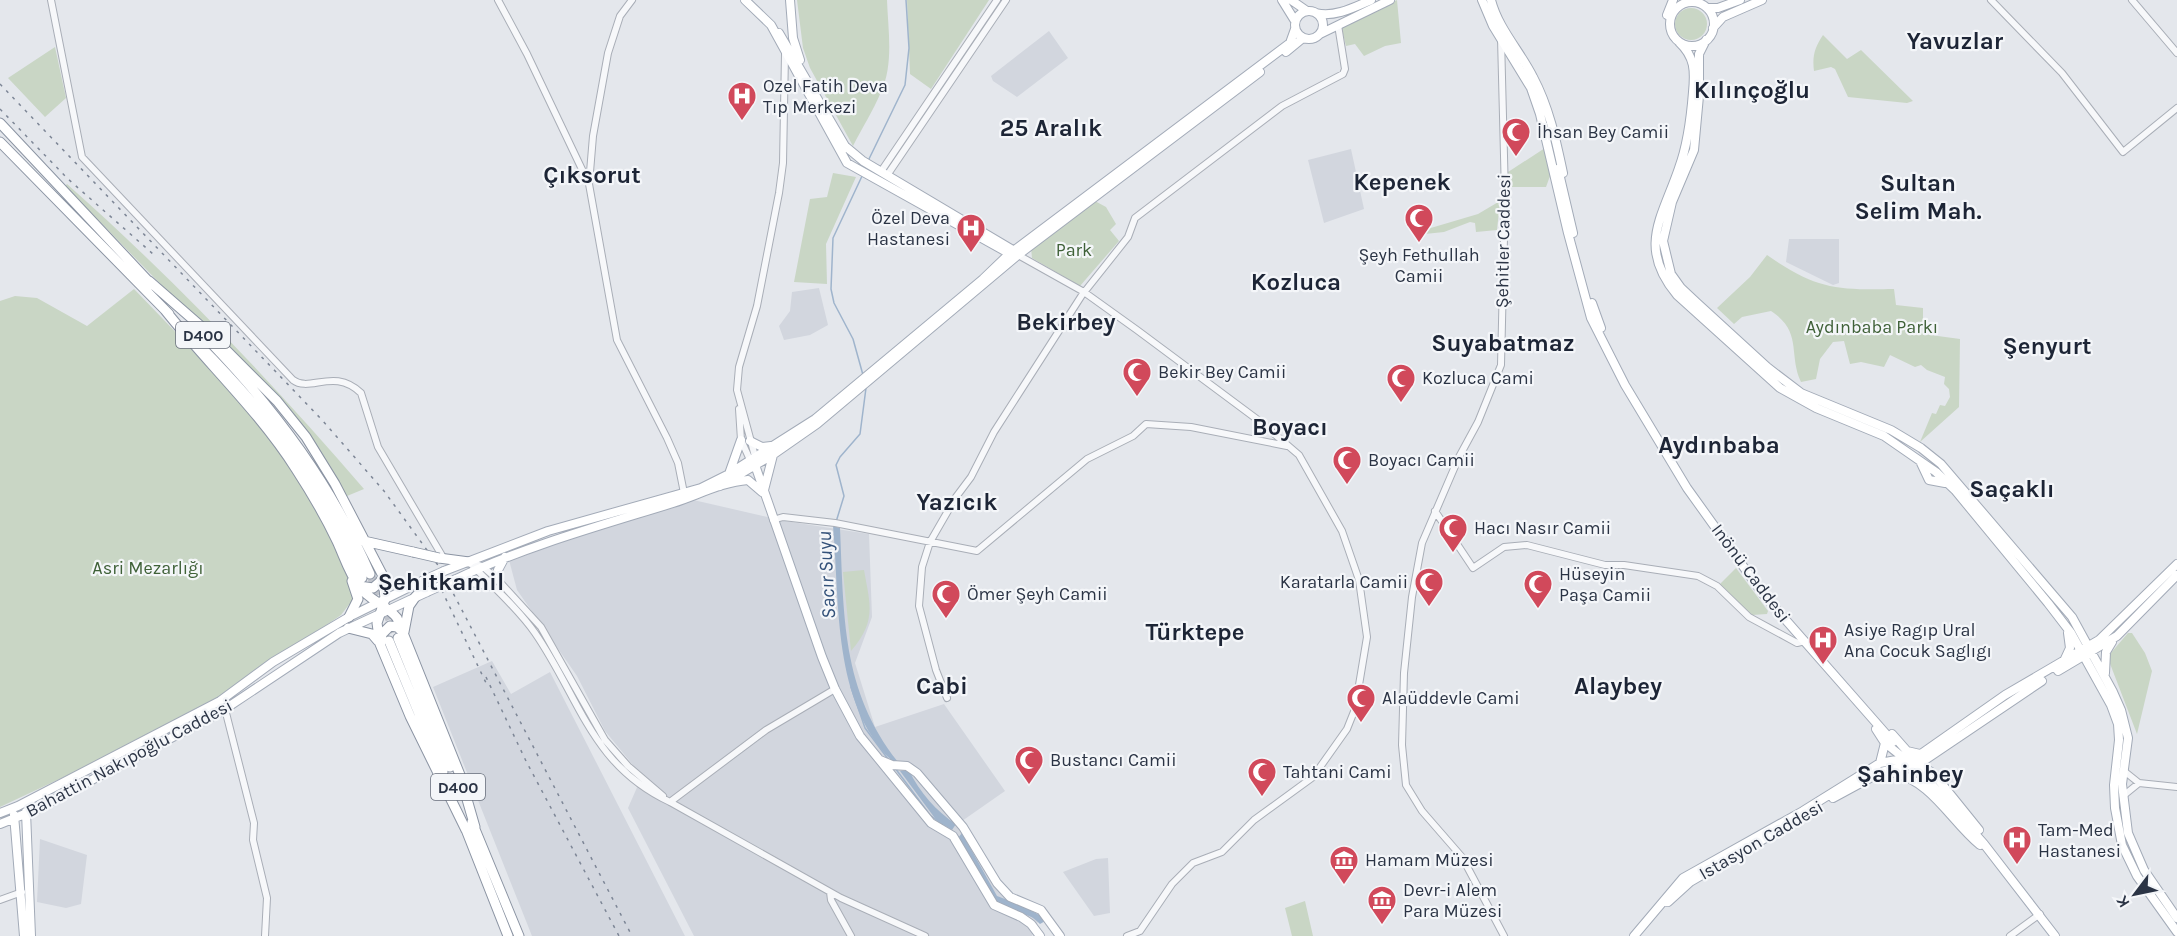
<svg xmlns="http://www.w3.org/2000/svg" width="2177" height="936" viewBox="0 0 2177 936" font-family="Karla,sans-serif">
	<rect width="100%" height="100%" fill="#e4e7ec"/>
	<path fill="#d2d6de" d="M1049,31L1068,58L1017,97L993,81L991,76Z
		M1351,149L1364,209L1324,223L1308,160Z
		M1789,239H1839V283L1833,285L1786,262Z
		M819,288L828,325L810,335L784,340L779,326L790,311L792,292Z
		M689,499L785,521L869,534L872,617L855,663L875,727L944,704L1005,791L962,821L1006,894L1042,912L1032,936H694L628,808L642,776L605,731L577,676L517,590L509,560Z
		M492,661L511,694L550,672L685,936H532L433,687Z
		M40,839L87,855L81,904L66,908L37,902Z
		M1108,858L1110,913L1094,916L1063,872L1096,859Z"/>
	<path fill="#c9d6c5" d="M797,0H887C888,30 894,64 881,92C873,111 862,128 853,146L810,68L803,48Z
		M907,0H989L931,89L910,74Z
		M1397,0L1401,43L1385,46L1364,56L1355,44L1346,46L1341,26Z
		M1675 24a16 16 0 1 1 32 0a16 16 0 1 1-32 0Z
		M1823,35L1847,59L1861,50L1913,101L1907,103L1848,97L1835,69L1831,67L1814,71C1812,56 1815,47 1823,35Z
		M55,47L66,98L45,117L8,78Z
		M1545,148L1550,176L1546,187H1507L1505,174Z
		M833,173L856,177L826,244L827,284L794,282L810,199L827,197Z
		M67,184C173,278 272,382 364,489L347,496L285,406L259,376L225,342L178,302L65,186Z
		M1093,200L1106,207L1116,224L1110,230L1119,241L1080,286L1032,258L1031,248Z
		M1500,201L1497,230L1476,232L1475,223L1470,222L1444,232L1425,234L1424,230L1478,214Z
		M1767,255C1816,289 1836,290 1894,289L1896,305L1923,308V334L1960,339L1959,407L1920,442L1932,413L1936,414L1940,405L1945,406L1950,397L1949,389L1944,384L1945,377L1927,370L1921,365L1915,367L1890,355L1884,367L1861,362L1850,364L1844,341L1833,342L1820,359L1816,379L1801,382C1788,354 1803,332 1771,311L1742,317L1734,324L1717,308L1750,277Z
		M134,289C198,355 277,437 322,516C334,539 343,564 353,588L354,598L341,615L216,701L117,752L0,807V301L15,296L37,298L87,326Z
		M1736,568L1768,611L1767,614L1752,615L1719,585Z
		M864,570C870,604 877,621 851,651L843,572Z
		M2128,633H2132L2145,653L2152,671L2137,734L2109,661L2110,654Z
		M1305,901L1313,936H1292L1285,908Z"/>
	<path fill="#9fb4cc" d="M833,526L840,528C844,615 841,690 898,762L892,761C832,702 840,603 833,526Z
		M909,770C919,792 937,812 956,824L952,830L937,821L900,771Z
		M962,833L997,896L1026,907L1047,920L1040,924C1024,908 1005,911 995,900C984,889 968,853 958,838Z"/>
	<g fill="none" stroke-linecap="round" stroke-linejoin="round">
		<path stroke="#9fb4cc" stroke-width="1.5" d="M868,161L905,85L909,48L906,0
			M863,174L833,238L831,289L834,303L853,339L863,375
			M836,522L844,496L836,465L840,457L860,434L866,388
			M851,687L865,728L888,759
			M895,768L930,815L960,838
			M1011,909L1032,916"/>
		<path stroke="#bfc3cb" stroke-width="8" stroke-dasharray="8 4" stroke-linecap="butt" d="M1492,15L1530,80
			M1893,742L1924,776"/>
		<path stroke="#bfc3cb" stroke-width="9" stroke-dasharray="9 4.5" stroke-linecap="butt" d="M370,574L398,638"/>
		<g stroke="#a9aeb7" stroke-width="8">
			<path id="minor" d="M51,0L82,157L293,380C310,393 334,367 361,393L378,447L444,559
				M498,0L527,54L588,182
				M632,0L620,16L608,53L593,136L589,184L617,340L667,438L678,463L684,493
				M1991,0L2062,73L2123,152L2177,108
				M2132,0L2177,53
				M1501,38L1505,195L1501,365L1478,422L1459,457L1422,543L1412,597L1404,673L1402,745L1406,785L1422,811L1462,857L1504,936
				M882,170L997,0
				M888,174L1006,0
				M1018,255L1084,292L1137,330L1258,420L1299,455L1342,531L1359,580L1367,637L1355,709L1347,729L1313,777L1254,820L1222,852L1193,863L1172,884L1140,931L1127,936
				M739,409L741,440L751,462
				M756,460L737,390L739,367L757,306L779,193L783,163L785,54
				M1435,511L1473,568L1504,547L1527,545L1605,565H1624L1698,576L1717,586L1749,617L1797,643L1805,641
				M773,520L783,517L835,523L977,551L1087,459L1133,436L1146,424L1191,427L1287,446
				M469,562C490,584 517,607 535,633C580,698 591,765 670,802L841,898L925,936
				M470,562L482,566L498,580L541,627L605,740L628,766L663,796
				M947,698L936,670L919,606L922,567L930,542L956,497L971,477L994,432L1082,295L1128,237L1135,218L1282,106L1343,74L1345,69L1338,25
				M225,709L254,823L253,840L267,898L265,936
				M2124,771L2139,783L2177,787
				M2123,796L2139,783
				M670,802L766,730L835,689
				M830,892L831,900L851,936
				M0,900L22,892
				M2010,936L2040,914"/>
		</g>
		<g stroke="#a3abb8" stroke-width="10">
			<path id="major" d="M745,0L771,25L847,163L1012,255
				M790,0L793,38L800,60
				M1282,0L1295,21
				M1291,0L1307,11
				M1482,0L1493,26L1531,88L1540,114L1568,233L1591,318L1625,385L1687,488L1763,594L1893,742
				M1491,0C1498,28 1520,51 1533,77C1549,107 1556,140 1563,173
				M1670 24a22 22 0 1 1 44 0a22 22 0 1 1-44 0Z
				M1707,8H1718L1740,0
				M1295 25a14 14 0 1 1 28 0a14 14 0 1 1-28 0Z
				M1316,13C1334,18 1355,7 1371,0
				M1667,15L1673,0
				M1713,28L1723,17L1762,0
				M779,33L845,146L863,161L1016,252
				M1320,34L1390,0
				M1706,40L1699,54V96L1694,150L1672,202L1663,241L1671,274L1681,288L1697,303L1767,367L1801,393L1891,430L1921,448L1941,464L2072,617L2113,692L2121,710L2128,738L2122,784L2128,833L2144,870L2177,918
				M1679,42C1695,57 1695,71 1693,92C1691,118 1688,144 1679,168C1662,218 1637,247 1677,295L1780,388L1816,408L1884,436L1936,472L1955,490L2048,603L2071,633L2111,705L2118,724L2119,740L2114,785L2115,808L2122,845L2137,876L2177,932
				M1286,52L1303,38
				M1558,169L1573,233
				M1592,303L1601,328
				M750,441L762,447L771,446
				M1921,463L1929,480L1945,483
				M755,465L822,657L835,689L860,736L931,823L953,836L994,905L1021,917L1031,924L1040,936
				M730,471L741,440
				M720,486L774,454L817,424L1018,255L1260,72
				M764,490L773,455
				M444,571L548,531L701,488L727,475L815,419L983,279L1008,255L1290,43L1295,29
				M456,579C526,546 599,526 673,503C698,495 722,482 748,480L762,492
				M457,579L491,586
				M498,580V570L505,557
				M2064,661L2070,648L2068,633
				M2058,671L2117,636L2177,575
				M2105,673L2106,652L2112,642
				M1876,729L1885,743L1880,763
				M1892,734L1907,751L1920,754
				M1885,743L1905,759
				M880,760L892,765L907,766L917,773L963,827L997,883L1010,897L1041,910L1060,936
				M1916,763L1933,773L1979,830
				M1892,772C1932,781 1950,820 1980,845
				M1924,776L1984,844L2055,936
				M1833,798L1881,772L1922,762L2042,681
				M26,812L31,936
				M0,813L18,806L220,701L273,662L349,617L422,581
				M14,815L24,936
				M0,824L37,809L222,711L339,633L427,592
				M1668,902L1690,882L1807,814
				M1634,936L1683,878L1803,811L1880,763L1918,756L2005,695L2099,640L2177,564"/>
		</g>
		<g stroke="#8b94a3" stroke-width="11">
			<path id="highway" d="M0,123L152,285
				M0,142L169,314
				M149,281L212,336L277,401L306,437L335,484L383,576L385,599L377,623L380,644L410,716L466,830
				M165,310C208,364 259,411 296,469C311,492 325,516 337,541C344,556 349,573 359,586C369,601 386,604 397,618L460,775L475,827
				M211,343C277,412 332,486 370,574
				M199,345C267,414 326,487 362,578
				M364,541L413,552
				M439,558L469,562
				M359,586L373,588L380,582L383,576
				M349,617L358,599L352,581
				M348,628L372,634L378,641
				M404,632L409,606L416,596
				M398,638L450,767
				M389,641L443,772
				M381,642L382,634L390,626L397,627L403,632
				M472,822L519,936
				M465,827L508,936"/>
		</g>
		<use href="#minor" stroke="#f7f8fa" stroke-width="6"/>
		<use href="#major" stroke="#fff" stroke-width="8"/>
		<use href="#highway" stroke="#fff" stroke-width="9"/>
		<path stroke="#7d8696" stroke-width="1.5" stroke-dasharray="3 6" stroke-linecap="butt" d="M0,84L323,421L384,491L440,568L632,936
			M0,109L68,179L153,254
			M434,574L487,685
			M486,677L526,761L619,936"/>
		<g stroke="#a3abb8" stroke-width="10" stroke-linecap="butt">
			<path id="major-bridge" d="M422,581L444,571
				M427,592L456,579"/>
		</g>
		<g stroke="#8b94a3" stroke-width="11" stroke-linecap="butt">
			<path id="highway-bridge" d="M413,552L439,558"/>
		</g>
		<use href="#major-bridge" stroke="#fff" stroke-width="8"/>
		<use href="#highway-bridge" stroke="#fff" stroke-width="9"/>
	</g>
	<defs>
		<g id="hospital-pin" transform="scale(1.5)"><path d="M0 17L-7.5 6A9.5 9.5 0 1 1 7.5 6Z" fill="#d1495b" stroke="#f4f6f9"/><path d="M-5-5h3v3.5h4V-5h3V5h-3V1.5h-4V5h-3Z" fill="#fff"/></g>
		<g id="mosque-pin" transform="scale(1.5)"><path d="M0 17L-7.5 6A9.5 9.5 0 1 1 7.5 6Z" fill="#d1495b" stroke="#f4f6f9"/><path d="M3.5-4.9A6 6 0 1 0 3.5 4.9A5 5 0 1 1 3.5-4.9Z" fill="#fff"/></g>
		<g id="museum-pin" transform="scale(1.5)"><path d="M0 17L-7.5 6A9.5 9.5 0 1 1 7.5 6Z" fill="#d1495b" stroke="#f4f6f9"/><path d="M0-6L6-3V-2H-6V-3ZM-5-1h2V3h-2ZM-1-1h2V3h-2ZM3-1h2V3H3ZM-6 4H6V6H-6Z" fill="#fff"/></g>
	</defs>
	<g fill-rule="evenodd">
		<use href="#hospital-pin" x="742" y="96"/>
		<use href="#mosque-pin" x="1516" y="132"/>
		<use href="#mosque-pin" x="1419" y="218"/>
		<use href="#hospital-pin" x="971" y="228"/>
		<use href="#mosque-pin" x="1137" y="372"/>
		<use href="#mosque-pin" x="1401" y="378"/>
		<use href="#mosque-pin" x="1347" y="460"/>
		<use href="#mosque-pin" x="1453" y="528"/>
		<use href="#mosque-pin" x="1429" y="582"/>
		<use href="#mosque-pin" x="1538" y="584"/>
		<use href="#mosque-pin" x="946" y="594"/>
		<use href="#hospital-pin" x="1823" y="640"/>
		<use href="#mosque-pin" x="1361" y="698"/>
		<use href="#mosque-pin" x="1029" y="760"/>
		<use href="#mosque-pin" x="1262" y="772"/>
		<use href="#hospital-pin" x="2017" y="840"/>
		<use href="#museum-pin" x="1344" y="860"/>
		<use href="#museum-pin" x="1382" y="900"/>
	</g>
	<g text-anchor="middle" stroke-width="4.5" stroke-linejoin="round" paint-order="stroke">
		<g fill="#f4f6f9" stroke="#676e7b" stroke-width="1.5">
			<rect x="176" y="322" width="54" height="26" rx="4.5"/>
			<rect x="431" y="774" width="54" height="26" rx="4.5"/>
		</g>
		<g font-size="16" font-weight="bold" fill="#2b3445">
			<text x="203" y="341">D400</text>
			<text x="458" y="793">D400</text>
		</g>
		<g font-size="18" fill="#2b3445" stroke="#f4f6f9" text-anchor="start">
			<text x="763" y="92">Ozel Fatih Deva<tspan x="763" dy="21">Tıp Merkezi</tspan></text>
			<text x="1537" y="138">İhsan Bey Camii</text>
			<text x="950" y="224" text-anchor="end">Özel Deva<tspan x="950" dy="21">Hastanesi</tspan></text>
			<text x="1419" y="261" text-anchor="middle">Şeyh Fethullah<tspan x="1419" dy="21">Camii</tspan></text>
			<text x="1158" y="378">Bekir Bey Camii</text>
			<text x="1422" y="384">Kozluca Cami</text>
			<text x="1368" y="466">Boyacı Camii</text>
			<text x="1474" y="534">Hacı Nasır Camii</text>
			<text x="1559" y="580">Hüseyin<tspan x="1559" dy="21">Paşa Camii</tspan></text>
			<text x="1408" y="588" text-anchor="end">Karatarla Camii</text>
			<text x="967" y="600">Ömer Şeyh Camii</text>
			<text x="1844" y="636">Asiye Ragıp Ural<tspan x="1844" dy="21">Ana Cocuk Saglıgı</tspan></text>
			<text x="1382" y="704">Alaüddevle Cami</text>
			<text x="1050" y="766">Bustancı Camii</text>
			<text x="1283" y="778">Tahtani Cami</text>
			<text x="2038" y="836">Tam-Med<tspan x="2038" dy="21">Hastanesi</tspan></text>
			<text x="1365" y="866">Hamam Müzesi</text>
			<text x="1403" y="896">Devr-i Alem<tspan x="1403" dy="21">Para Müzesi</tspan></text>
		</g>
		<g font-size="18" fill="#2b3445" stroke="#f4f6f9">
			<text transform="translate(1503 241) rotate(-89)" y="6">Şehitler Caddesi</text>
			<text transform="translate(1751 573) rotate(53)" y="6">Inönü Caddesi</text>
			<text transform="translate(129 758) rotate(-28)" y="6">Bahattin Nakıpoğlu Caddesi</text>
			<text transform="translate(1761 840) rotate(-30)" y="6">Istasyon Caddesi</text>
		</g>
		<g font-size="18" fill="#3f6138" stroke="#f4f6f9">
			<text x="1074" y="256">Park</text>
			<text x="1872" y="333">Aydınbaba Parkı</text>
			<text x="148" y="574">Asri Mezarlığı</text>
		</g>
		<g font-size="20" font-style="italic" fill="#34527a" stroke="#f4f6f9">
			<text transform="translate(826 575) rotate(-93)" y="7">Sacır Suyu</text>
		</g>
		<g font-size="24" font-weight="bold" fill="#1d2536" stroke="#f4f6f9">
			<text x="1955" y="49">Yavuzlar</text>
			<text x="1752" y="98">Kılınçoğlu</text>
			<text x="1051" y="136">25 Aralık</text>
			<text x="592" y="183">Çıksorut</text>
			<text x="1402" y="190">Kepenek</text>
			<text x="1918" y="191">Sultan<tspan x="1918" dy="28">Selim Mah.</tspan></text>
			<text x="1296" y="290">Kozluca</text>
			<text x="1066" y="330">Bekirbey</text>
			<text x="1503" y="351">Suyabatmaz</text>
			<text x="2047" y="354">Şenyurt</text>
			<text x="1290" y="435">Boyacı</text>
			<text x="1719" y="453">Aydınbaba</text>
			<text x="2012" y="497">Saçaklı</text>
			<text x="957" y="510">Yazıcık</text>
			<text x="441" y="590">Şehitkamil</text>
			<text x="1195" y="640">Türktepe</text>
			<text x="942" y="694">Cabi</text>
			<text x="1618" y="694">Alaybey</text>
			<text x="1910" y="782">Şahinbey</text>
		</g>
	</g>
	<g transform="translate(2135 894) rotate(238)" stroke="#f4f6f9" stroke-width="4.5" paint-order="stroke">
	<path d="M0-4.5L10 22L0 15L-10 22Z" fill="#2b3445"/>
	<text y="-9" font-size="16" font-weight="bold" text-anchor="middle" fill="#2b3445">K</text>
	</g>
</svg>
